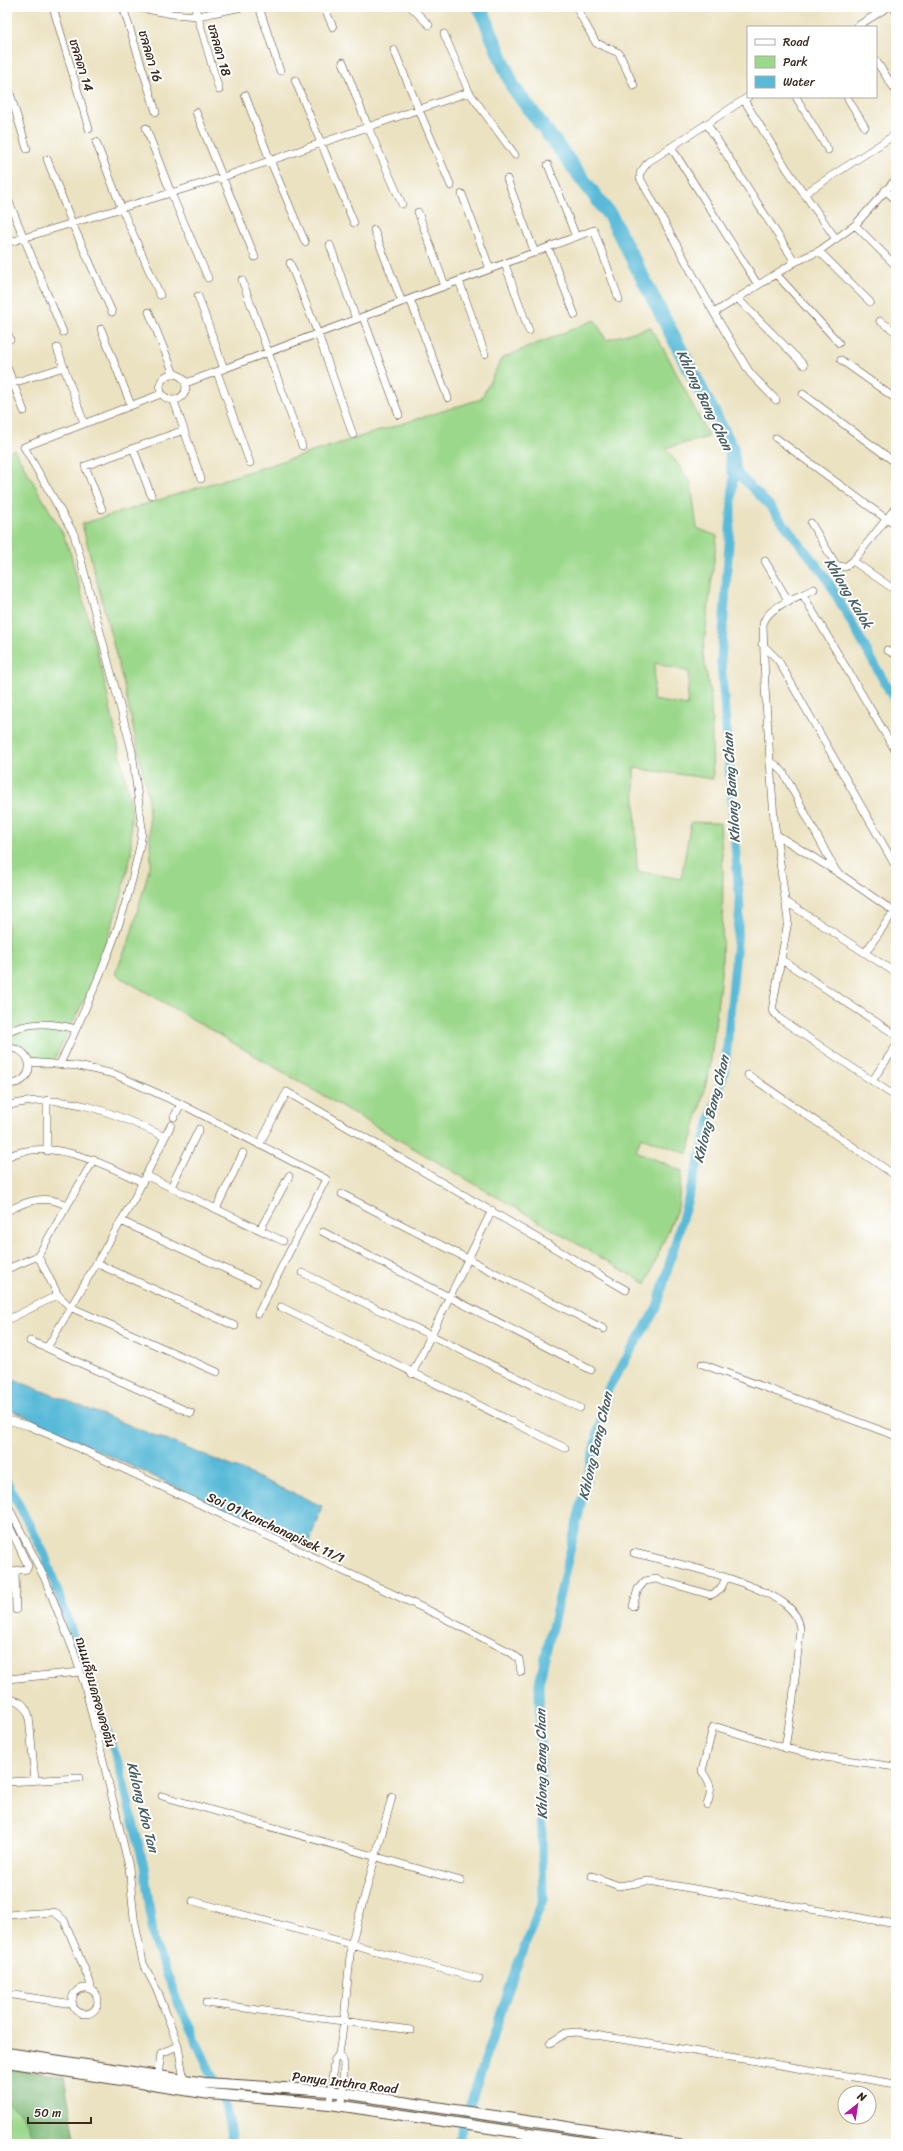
<svg xmlns="http://www.w3.org/2000/svg" width="903" height="2151" viewBox="0 0 903 2151" font-family="Sriracha,'Playpen Sans Thai',sans-serif">
	<rect width="100%" height="100%" fill="#fff"/>
	<filter id="ink" filterUnits="userSpaceOnUse"><feTurbulence type="fractalNoise" baseFrequency=".025" numOctaves="2"/><feDisplacementMap in="SourceGraphic" scale="8" xChannelSelector="R" yChannelSelector="G"/><feConvolveMatrix kernelMatrix="1 2 1 2 8 2 1 2 1" color-interpolation-filters="sRGB"/></filter>
	<filter id="wash" filterUnits="userSpaceOnUse"><feTurbulence type="fractalNoise" baseFrequency=".012" numOctaves="4" result="noise"/><feDisplacementMap in="SourceGraphic" scale="16" xChannelSelector="R" yChannelSelector="G"/><feGaussianBlur stdDeviation="0.9" result="paint"/><feColorMatrix in="noise" values="0 0 0 0 0 0 0 0 0 0 0 0 0 0 0 0 0 1.4 0 .05"/><feComposite in="paint" operator="in"/></filter>
	<g filter="url(#wash)">
		<rect width="100%" height="100%" fill="#ebe2c1"/>
		<path fill="#9cd88b" stroke="#6c8154" fill-rule="evenodd" d="M595,320L606,340L650,327L666,353L709,437L666,448L691,483L697,528L717,536L703,653L711,699L713,779L634,768L637,871L681,879L691,822L720,823L723,870L722,966L710,1068L688,1154L641,1137L636,1151L682,1171L678,1207L646,1284L115,974L130,938L151,862L148,796L123,682L82,524L481,399L502,358ZM655,663L689,672L687,706L653,700Z
			M14,449L63,534L70,552L102,670L131,805V855L121,897L95,978L53,1062L36,1059L24,1046L7,1043V454Z
			M7,2067L64,2077L76,2144H7Z"/>
		<path fill="#7db877" stroke="#5c714a" d="M7,2067L64,2077L76,2144H31C32,2122 21,2115 7,2101Z"/>
		<path fill="#59bad8" stroke="#4a727b" d="M7,1377L239,1469L322,1506L307,1548L9,1409L7,1401Z"/>
		<g fill="none" stroke-linecap="round" stroke-linejoin="round">
			<path stroke="#59bad8" stroke-width="9" d="M734,470L769,505L826,577L896,703
				M7,1482L44,1553L118,1762L144,1866L154,1942L179,2004L227,2108L232,2144
				M457,2144L515,1971L543,1899L539,1683L608,1389L657,1307L725,1069L740,908L721,661L734,470"/>
			<path stroke="#59bad8" stroke-width="15" d="M480,7L513,87L611,217L731,448L734,470"/>
		</g>
	</g>
	<g filter="url(#ink)">
		<g fill="none" stroke-linecap="round" stroke-linejoin="round">
			<g stroke="#554636" stroke-width="8">
				<path id="minor" d="M53,7L89,129
					M123,7L156,112
					M136,7L172,14L198,16L242,7
					M195,7L219,90
					M259,7L280,71
					M324,7L333,27
					M411,7L429,25
					M576,7L596,43L619,53L634,86
					M893,7L896,12
					M856,27L888,7
					M444,34L469,92L515,155
					M394,50L451,186
					M876,61L896,91
					M343,62L368,127L402,204
					M295,80L354,223
					M7,83L27,149
					M245,95L270,160L305,242
					M748,97L648,162L640,173V178L714,313L750,373L776,400
					M796,97L828,150
					M847,97L865,127
					M744,100L787,169L836,239
					M196,112L255,257
					M707,124L795,262
					M146,128L171,193L208,278
					M96,142L121,207L160,295
					M671,147L758,285
					M47,159L72,223L112,312
					M548,165L576,237
					M507,179L535,253
					M885,190L896,200
					M462,194L490,269
					M804,194L896,134
					M7,197L63,332
					M418,212L445,286
					M855,225L896,266
					M374,230L402,302
					M7,243L223,177L469,92
					M330,245L356,319
					M548,247L575,315
					M819,251L870,302
					M290,263L318,334L353,435
					M505,264L529,331
					M776,274L839,343
					M242,280L302,446
					M459,281L485,354
					M198,296L224,369
					M410,299L448,398
					M738,299L804,365
					M149,312L174,374
					M714,313L795,262L819,251L855,225L896,179
					M363,317L399,415
					M880,321L896,332
					M101,329L131,405
					M7,332L10,339
					M57,348L84,423
					M841,360L896,399
					M7,367L24,411
					M217,372L250,463
					M160 387a13 13 0 1 1 26 0a13 13 0 1 1-26 0Z
					M13,383L64,367
					M186,383L594,230L619,299
					M803,394L896,463
					M174,401L201,479
					M776,438L896,526
					M133,448L151,495
					M102,509L85,466L184,430
					M811,523L835,563L838,566L845,567L853,561L896,507
					M765,561L789,602
					M853,561L895,590
					M814,589C798,597 768,606 763,624L765,687L774,819L788,921L772,1010L780,1019L896,1097
					M803,595L896,752
					M762,644L778,660L896,867
					M887,650L896,655
					M770,762L776,765L783,772L836,871
					M777,835L837,872L896,913
					M785,901L896,973
					M865,953L890,917
					M782,960L896,1035
					M7,1032C30,1021 52,1023 76,1029
					M7,1048C39,1048 34,1088 7,1083
					M29,1062L78,1066L114,1074L181,1104L326,1179L258,1314
					M60,1064C88,1003 117,942 133,876C136,860 142,844 142,828L132,751L74,534L24,447L161,394
					M748,1075L896,1176
					M872,1081L896,1046
					M7,1106C63,1090 115,1113 165,1137
					M174,1117L181,1104
					M171,1125L134,1199L47,1348L191,1413
					M259,1145L287,1092L626,1290
					M47,1151V1100
					M7,1157C50,1136 104,1164 142,1182
					M145,1175L283,1241
					M171,1187L199,1129
					M342,1194L604,1329
					M216,1209L243,1153
					M7,1211C27,1201 44,1194 66,1205
					M121,1221L256,1283
					M260,1230L289,1176
					M323,1232L591,1370
					M38,1256L58,1295L70,1307L217,1372
					M96,1263L235,1326
					M7,1269L38,1256L94,1159
					M303,1273L580,1408
					M281,1307L565,1448
					M7,1320L58,1295
					M30,1341L47,1348
					M702,1364L896,1436
					M412,1374L492,1210
					M7,1420L29,1426L55,1437L436,1614L510,1652L519,1659L521,1672
					M7,1504L44,1577L74,1652L85,1686L129,1867L134,1918L143,1963L158,1992L172,2029L178,2046L184,2080
					M7,1521L28,1566L27,1569L7,1572
					M634,1553C673,1562 755,1581 785,1604C794,1611 799,1618 800,1629L793,1699L785,1748L824,1757L896,1767
					M15,1572L16,1610
					M633,1606L638,1589L645,1581L656,1579L711,1595L720,1590L726,1578
					M7,1679L80,1672
					M7,1699C20,1700 25,1704 29,1716L35,1781
					M7,1782L79,1778
					M162,1796L461,1881
					M707,1805C713,1788 711,1785 702,1771L713,1727H717L785,1748
					M592,1876L619,1886L649,1881L896,1924
					M193,1901L479,1979
					M7,1915L54,1912L64,1920L90,1982L91,1989
					M72 2001a13 13 0 1 1 26 0a13 13 0 1 1-26 0Z
					M7,1994L73,2004
					M206,2003L411,2030
					M550,2043L566,2033L577,2032L896,2084
					M339,2054L344,2063L342,2107
					M158,2076L161,2053L178,2046
					M330,2104L334,2061L339,2054L344,2021L351,1945L392,1797"/>
			</g>
			<g stroke="#554636" stroke-width="12">
				<path id="secondary" d="M7,2053L205,2083L330,2091L679,2144
					M7,2062L210,2094L330,2104L596,2144"/>
			</g>
			<use href="#minor" stroke="#fff" stroke-width="7"/>
			<use href="#secondary" stroke="#fff" stroke-width="10"/>
		</g>
	</g>
	<g text-anchor="middle" stroke-width="4" stroke-linejoin="round" paint-order="stroke">
		<g font-size="13" fill="#3b2a1e" stroke="#fff">
			<text transform="translate(220 50) rotate(74)" y="5">ชลลดา 18</text>
			<text transform="translate(151 56) rotate(73)" y="5">ชลลดา 16</text>
			<text transform="translate(82 65) rotate(73)" y="5">ชลลดา 14</text>
			<text transform="translate(276 1527) rotate(25)" y="5">Soi 01 Kanchanapisek 11/1</text>
			<text transform="translate(96 1692) rotate(74)" y="5">ถนนเลียบคลองคอตัน</text>
			<text transform="translate(345 2082) rotate(7)" y="5">Panya Inthra Road</text>
		</g>
		<g font-size="14" font-style="italic" fill="#465c5f" stroke="#fff">
			<text transform="translate(705 400) rotate(64)" y="5">Khlong Bang Chan</text>
			<text transform="translate(849 593) rotate(59)" y="5">Khlong Kalok</text>
			<text transform="translate(731 788) rotate(-94)" y="5">Khlong Bang Chan</text>
			<text transform="translate(711 1109) rotate(-76)" y="5">Khlong Bang Chan</text>
			<text transform="translate(595 1446) rotate(-77)" y="5">Khlong Bang Chan</text>
			<text transform="translate(541 1764) rotate(-91)" y="5">Khlong Bang Chan</text>
			<text transform="translate(143 1807) rotate(76)" y="5">Khlong Kho Tan</text>
		</g>
	</g>
	<rect width="903" height="2151" fill="none" stroke="#fff" stroke-width="24"/>
	<rect x="747" y="26" width="130" height="72" fill="#ffffff" stroke="#b1aaa5"/>
	<rect x="755" y="39" width="20" height="6" fill="#ffffff" stroke="#b1aaa5"/>
	<text x="783" y="46" font-size="12" fill="#3b2a1e">Road</text>
	<rect x="755" y="56" width="20" height="12" fill="#9cd88b" stroke="#b1aaa5"/>
	<text x="783" y="66" font-size="12" fill="#3b2a1e">Park</text>
	<rect x="755" y="76" width="20" height="12" fill="#59bad8" stroke="#b1aaa5"/>
	<text x="783" y="86" font-size="12" fill="#3b2a1e">Water</text>
	<g transform="translate(857 2105) rotate(30)"><circle r="19" fill="#ffffff" stroke="#b1aaa5"/>
	<path d="M0-3L7 15L0 10L-7 15Z" fill="#b5179e"/>
	<text y="-6" font-size="11" font-weight="bold" text-anchor="middle" fill="#3b2a1e">N</text>
	</g>
	<path d="M28 2117v6h63v-6" fill="none" stroke="#3b2a1e" stroke-width="2"/>
	<text x="34" y="2117" font-size="12" fill="#3b2a1e" stroke="#ffffff" stroke-width="3" paint-order="stroke">50 m</text>
</svg>
